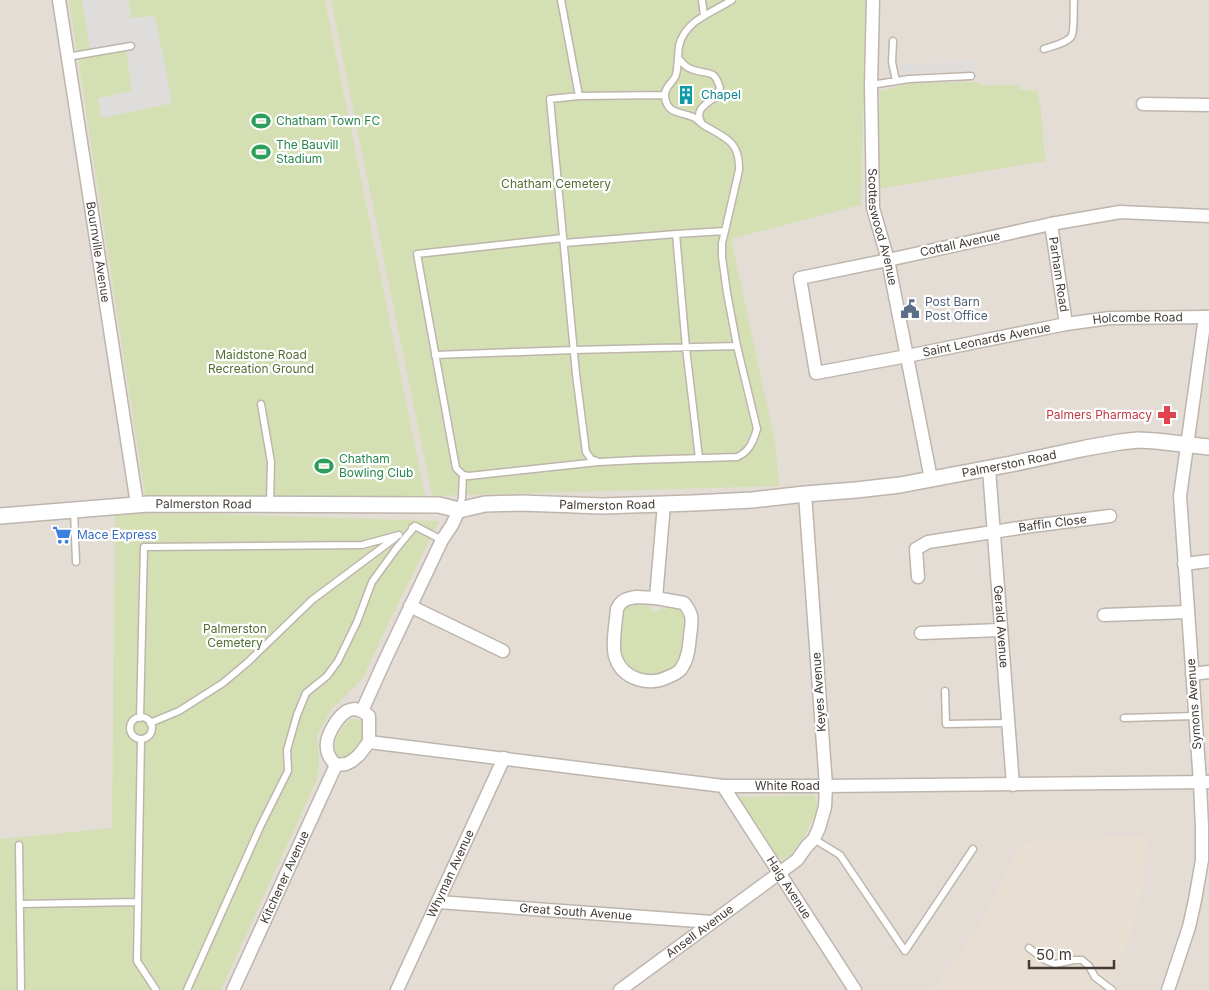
<svg xmlns="http://www.w3.org/2000/svg" width="1209" height="990" viewBox="0 0 1209 990" font-family="Inter,sans-serif">
	<rect width="100%" height="100%" fill="#f1ece6"/>
	<path fill="#e4ddd5" d="M0,0H1209V990H0Z"/>
	<path fill="#e8ded2" d="M1209,677V764L1203,681L1204,678Z
		M1147,835L1141,897L1128,942L1111,982L1106,990H931L950,968L987,912L1017,853L1028,842Z"/>
	<path fill="#d4e0b4" d="M69,0H325L426,501L145,495Z
		M331,0H866L861,205L731,239L775,442L779,486L432,496Z
		M976,82L983,85H1019V89L1037,91L1041,110L1045,161L877,189L880,91L913,83Z
		M115,511L439,521L390,620L363,678L331,710L317,736L319,759L318,777L221,990H0V839L112,828Z
		M648,602C649,607 649,610 655,612L663,608L664,604L678,606L683,610L687,618L682,657L676,666L660,676L636,675L621,661L618,639L621,612L626,604Z
		M352,719C373,717 361,744 354,753C351,757 344,758 340,760C338,758 335,756 334,754C330,745 344,723 352,719Z
		M814,795C814,796 817,802 817,803C818,815 796,856 784,859C781,860 780,859 778,857L740,802V798L741,797Z"/>
	<path fill="#dfdddb" d="M82,0H128L131,18L155,16L172,103L101,118L98,98L132,91L126,50L91,56Z
		M975,61V71L903,73L902,64Z"/>
	<g fill="none" stroke-linecap="round" stroke-linejoin="round">
		<g stroke="#beb5ad" stroke-width="9">
			<path id="service" d="M561,0L579,96
				M702,0L704,16
				M893,41L892,62L896,81
				M1044,49C1052,46 1065,44 1071,37C1075,32 1073,8 1074,0
				M67,57L131,46
				M678,58C682,62 685,67 691,69C707,76 714,67 720,88C719,90 717,94 716,96C708,104 694,108 701,122
				M871,85L909,79L971,76
				M665,95L579,96L550,99L576,374L586,452L591,459L599,462L637,460L737,457C749,452 753,442 757,429L737,346L727,293L722,257V243L725,231L739,170C740,143 727,138 705,126C701,124 698,119 693,117C681,112 666,114 665,96C664,88 672,83 675,77C676,76 677,70 677,69C678,62 678,54 679,46C685,20 712,13 732,0
				M676,234L725,231
				M563,238L417,254L456,468L463,475L469,476L598,462
				M564,243L676,234L686,348L699,458
				M435,355L574,350L737,346
				M261,404L271,462L270,504
				M459,508L462,498L463,475
				M74,510L76,562
				M412,528L415,526L442,540
				M945,691L946,724L1008,723
				M130 728a11 11 0 1 1 22 0a11 11 0 1 1-22 0Z
				M140,718L144,547L362,545L399,535
				M1124,718L1195,716
				M150,723L179,711L223,683L248,662L312,600L395,538
				M141,739L137,961L156,990
				M814,839L840,855L905,951L973,849
				M19,845L21,990
				M20,904L138,902
				M1029,948L1045,960L1055,964L1074,960H1082L1089,966L1095,977L1112,990
				M187,990L260,827L288,771L287,750L297,715L306,693L327,676L338,661L357,622L372,582L396,549L415,526"/>
		</g>
		<g stroke="#beb5ad" stroke-width="15">
			<g id="minor">
				<path id="s1" d="M59,0L137,504"/>
				<path id="s2" d="M873,0L871,85L873,208L888,260L931,479"/>
				<path d="M1143,104L1209,105"/>
				<path id="s3" d="M1209,216L1120,212L1051,224L888,260L800,278L816,373L907,356L1066,324L1110,318L1209,317"/>
				<path id="s4" d="M1051,224L1066,324"/>
				<path id="s5" d="M989,469L1013,785"/>
				<path d="M1184,564L1209,561"/>
				<path id="s6" d="M918,577L916,549L928,542L1032,526L1110,516"/>
				<path d="M637,597L656,598L684,603C694,616 692,620 690,636C689,647 688,659 681,669C678,673 673,675 668,677C650,686 624,680 616,659C611,648 616,622 617,609C621,600 627,598 637,597Z"/>
				<path d="M656,598L664,504"/>
				<path d="M410,606L503,651"/>
				<path d="M1104,615L1188,612"/>
				<path d="M921,633L1001,630"/>
				<path d="M1192,674L1209,672"/>
				<path d="M355,709L362,711L369,716V742L359,755L352,761L346,764L336,765C332,761 327,755 327,748C325,737 337,717 347,711C349,710 353,709 355,709Z"/>
				<path d="M362,711L385,660L442,540L452,525L459,510"/>
				<path id="s7" d="M369,742L723,786H826L1209,782"/>
				<path id="s8" d="M723,786L855,990"/>
				<path id="s9" d="M438,902L712,922"/>
				<path id="s10" d="M233,990L336,765"/>
				<path id="s11" d="M397,990L504,758"/>
				<path id="s12" d="M620,990L797,860L807,846L814,839L819,828L825,807L826,786L805,494"/>
				<path d="M1168,990L1189,927L1195,900L1202,860V827L1200,783L1180,496L1205,317"/>
			</g>
		</g>
		<g stroke="#beb5ad" stroke-width="18">
			<g id="tertiary">
				<path id="s13" d="M0,516L148,504L439,505L459,510L485,504L522,503L602,506L693,503L752,500L805,494L856,490L900,485L1011,464L1086,448L1120,442L1138,440L1156,441L1209,447"/>
			</g>
		</g>
		<use href="#service" stroke="#fff" stroke-width="6"/>
		<use href="#minor" stroke="#fff" stroke-width="12"/>
		<use href="#tertiary" stroke="#fff" stroke-width="15"/>
	</g>
	<defs>
		<g id="building-bare" transform="scale(1.5)"><path d="M-4-6H4V6H1V3H-1V6H-4ZM-2.5-4.3h1.7v1.8h-1.7ZM.8-4.3h1.7v1.8H.8ZM-2.5-1h1.7V.8h-1.7ZM.8-1h1.7V.8H.8Z" fill="#0f9aa8" stroke="#fff" stroke-width="2.5" paint-order="stroke"/></g>
		<g id="stadium-bare" transform="scale(1.5)"><path d="M0-5a6.5 5 0 1 0 0 10a6.5 5 0 1 0 0-10ZM-3.5-1.8h7v3.6h-7Z" fill="#2e9e5b" stroke="#fff" stroke-width="2.5" paint-order="stroke"/></g>
		<g id="civic-bare" transform="scale(1.5)"><path d="M-.6-6.5H3V-4.5H.6V-3L4-1V1h2V6H-6V1h2V-1L-.6-3ZM-1.2 2.5V6h2.4V2.5Z" fill="#5c6f8a" stroke="#fff" stroke-width="2.5" paint-order="stroke"/></g>
		<g id="pharmacy-bare" transform="scale(1.5)"><path d="M-2-6h4v4h4v4h-4v4h-4v-4h-4v-4h4Z" fill="#e0444e" stroke="#fff" stroke-width="2.5" paint-order="stroke"/></g>
		<g id="supermarket-bare" transform="scale(1.5)"><path d="M-6-5.5h2.5l.6 2H6L4.5 2H-2.5L-4.4-4H-6ZM-1.5 3.2a1.3 1.3 0 1 0 .1 0ZM3 3.2a1.3 1.3 0 1 0 .1 0Z" fill="#3f7fe0" stroke="#fff" stroke-width="2.5" paint-order="stroke"/></g>
	</defs>
	<g fill-rule="evenodd">
		<use href="#building-bare" x="686" y="95"/>
		<use href="#stadium-bare" x="261" y="121"/>
		<use href="#stadium-bare" x="261" y="152"/>
		<use href="#civic-bare" x="910" y="309"/>
		<use href="#pharmacy-bare" x="1167" y="415"/>
		<use href="#stadium-bare" x="324" y="466"/>
		<use href="#supermarket-bare" x="62" y="535"/>
	</g>
	<g text-anchor="middle" stroke-width="4.5" stroke-linejoin="round" paint-order="stroke">
		<g font-size="12" fill="#0d838f" stroke="#fff" text-anchor="start">
			<text x="701" y="99">Chapel</text>
		</g>
		<g font-size="12" fill="#27864d" stroke="#fff" text-anchor="start">
			<text x="276" y="125">Chatham Town FC</text>
			<text x="276" y="149">The Bauvill<tspan x="276" dy="14">Stadium</tspan></text>
			<text x="339" y="463">Chatham<tspan x="339" dy="14">Bowling Club</tspan></text>
		</g>
		<g font-size="12" fill="#526d31" stroke="#fff">
			<text x="556" y="188">Chatham Cemetery</text>
			<text x="261" y="359">Maidstone Road<tspan x="261" dy="14">Recreation Ground</tspan></text>
			<text x="235" y="633">Palmerston<tspan x="235" dy="14">Cemetery</tspan></text>
		</g>
		<g font-size="12" fill="#433c36" stroke="#fff">
			<text dy="4" stroke="none"><textPath href="#s2" startOffset="228">Scotteswood Avenue</textPath></text>
			<text transform="translate(960 244) rotate(-12)" y="4">Cottall Avenue</text>
			<text dy="4" stroke="none"><textPath href="#s1" startOffset="255">Bournville Avenue</textPath></text>
			<text dy="4" stroke="none"><textPath href="#s4" startOffset="51">Parham Road</textPath></text>
			<text dy="4" stroke="none"><textPath href="#s3" startOffset="839">Holcombe Road</textPath></text>
			<text dy="4" stroke="none"><textPath href="#s3" startOffset="686">Saint Leonards Avenue</textPath></text>
			<text dy="4" stroke="none"><textPath href="#s13" startOffset="1014">Palmerston Road</textPath></text>
			<text dy="4" stroke="none"><textPath href="#s13" startOffset="204">Palmerston Road</textPath></text>
			<text dy="4" stroke="none"><textPath href="#s13" startOffset="609">Palmerston Road</textPath></text>
			<text dy="4" stroke="none"><textPath href="#s6" startOffset="168">Baffin Close</textPath></text>
			<text dy="4" stroke="none"><textPath href="#s5" startOffset="158">Gerald Avenue</textPath></text>
			<text transform="translate(819 692) rotate(-94)" y="4">Keyes Avenue</text>
			<text transform="translate(1194 704) rotate(-94)" y="4">Symons Avenue</text>
			<text dy="4" stroke="none"><textPath href="#s7" startOffset="421">White Road</textPath></text>
			<text dy="4" stroke="none"><textPath href="#s11" startOffset="128">Whyman Avenue</textPath></text>
			<text dy="4" stroke="none"><textPath href="#s10" startOffset="124">Kitchener Avenue</textPath></text>
			<text dy="4" stroke="none"><textPath href="#s8" startOffset="121">Haig Avenue</textPath></text>
			<text dy="4" stroke="none"><textPath href="#s9" startOffset="138">Great South Avenue</textPath></text>
			<text dy="4" stroke="none"><textPath href="#s12" startOffset="99">Ansell Avenue</textPath></text>
		</g>
		<g font-size="12" fill="#4e5e75" stroke="#fff" text-anchor="start">
			<text x="925" y="306">Post Barn<tspan x="925" dy="14">Post Office</tspan></text>
		</g>
		<g font-size="12" fill="#be3a42" stroke="#fff" text-anchor="end">
			<text x="1152" y="419">Palmers Pharmacy</text>
		</g>
		<g font-size="12" fill="#366cbe" stroke="#fff" text-anchor="start">
			<text x="77" y="539">Mace Express</text>
		</g>
	</g>
	<path d="M1029 960v8h85v-8" fill="none" stroke="#433c36" stroke-width="2.5"/>
	<text x="1036" y="960" font-size="15" fill="#433c36" stroke="#ffffff" stroke-width="4" paint-order="stroke">50 m</text>
</svg>
